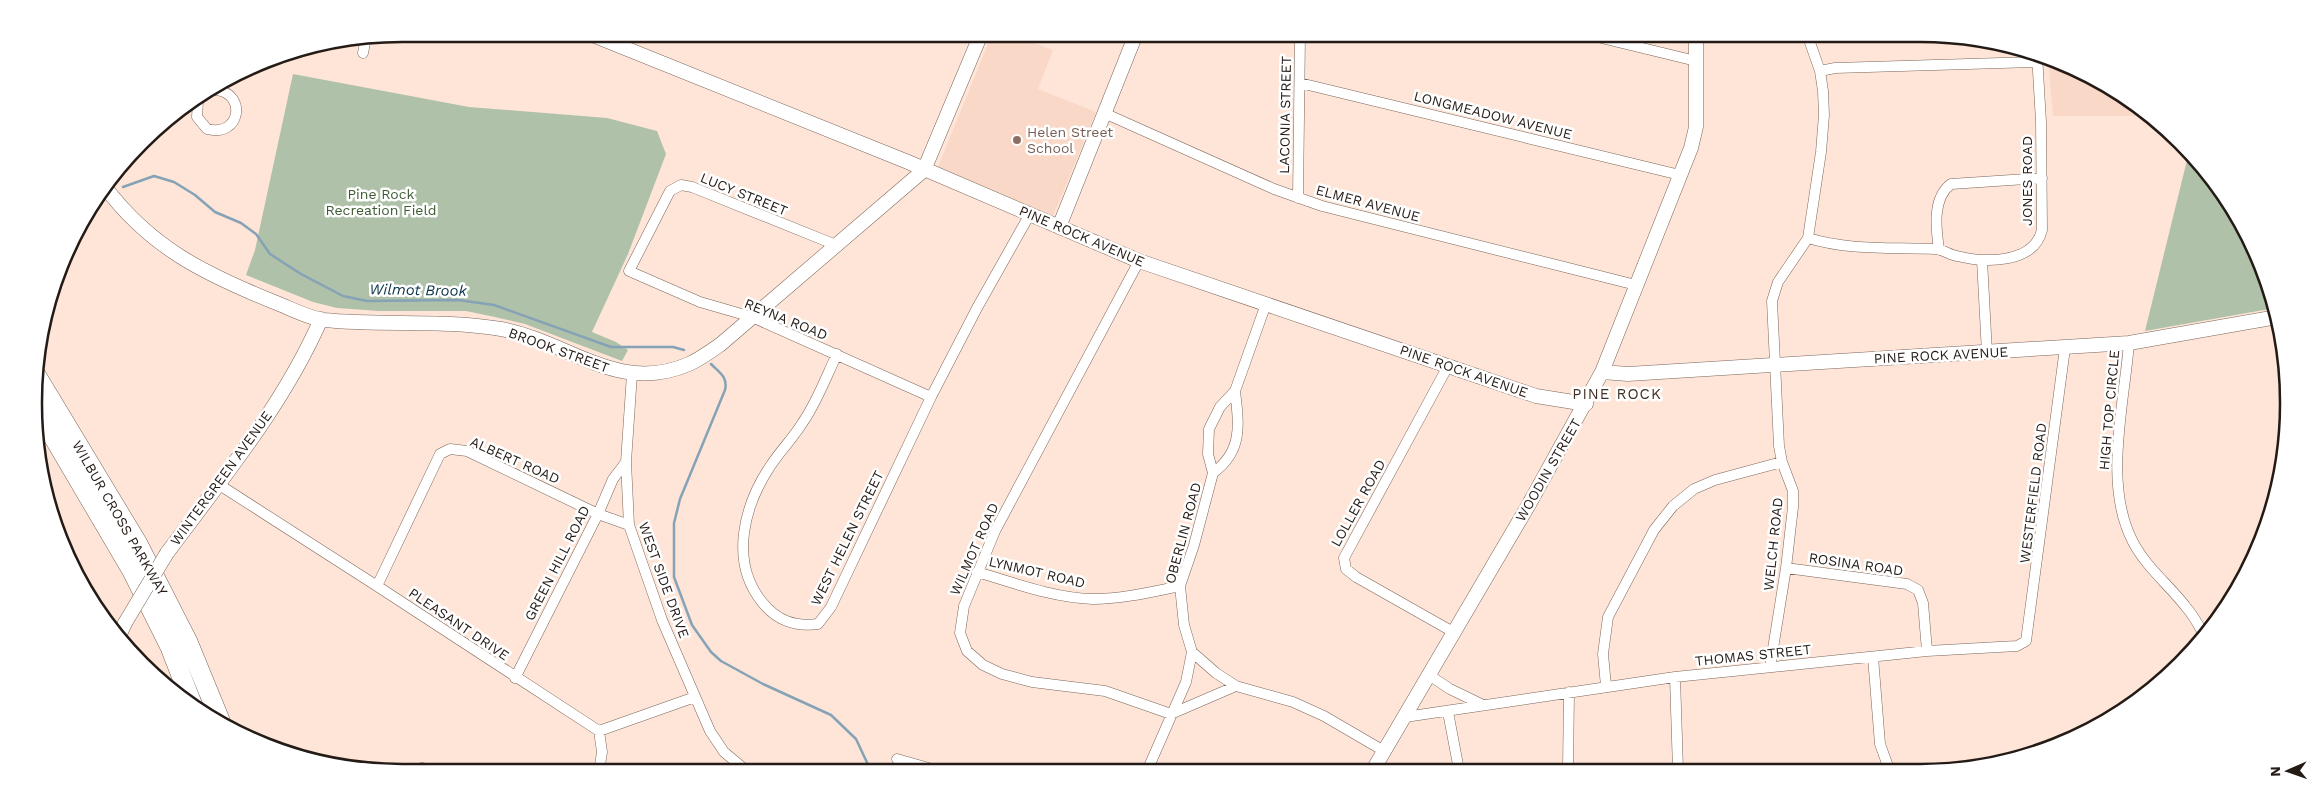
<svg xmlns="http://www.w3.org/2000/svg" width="2323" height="806" viewBox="0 0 2323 806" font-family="'Work Sans',sans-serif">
	<rect width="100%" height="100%" fill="#fee5d7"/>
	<path fill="#f9d8c7" d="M992,34H1010L1053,50L1038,89L1096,112L1053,216L938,167Z
		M2048,59L2083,72L2145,110L2151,116H2053Z"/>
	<path fill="#afc1a9" d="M293,74L469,107L607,118L657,131L666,154L628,254L592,332L616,342L628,350L622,361L525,324L495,317L466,311H379L337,308L313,302L246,275L255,250Z
		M2189,152L2197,159L2240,218L2270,284L2275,308L2145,331Z"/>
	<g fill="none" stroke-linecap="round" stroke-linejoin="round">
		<path stroke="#85a2b6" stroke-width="2.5" d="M123,187L154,176L174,182L195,195L215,212L241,223L256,234L270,254L301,274L343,296L367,301L458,300L494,305L611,347H673L684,350
			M711,364C720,373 728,377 725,390L680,499L674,523V577L692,625L711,652L721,661L763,684L831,715L856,739L871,771"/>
		<g stroke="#7b6559" stroke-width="11">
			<path id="street" d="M968,34L980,36
				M1585,34L1696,61
				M363,53L366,37
				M1820,71L1835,68L2038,62
				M1300,83L1680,175
				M198,101L197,117L207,129C241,138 247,93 216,90
				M1104,113L1274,189L1322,206L1636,285
				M1298,198L1300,34
				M1808,238C1851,251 1891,247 1936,249C1944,250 1950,255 1957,256C1985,263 2034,264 2042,230L2041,122L2037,54
				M836,245L692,187L681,185L670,191L629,271L700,302L752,317L931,397
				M1939,249C1936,229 1932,198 1951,184L2042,178
				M1982,260L1987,353
				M1139,261L995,531L964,606L960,633L967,651L983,665L1002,674L1032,682L1105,691L1171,714L1236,686
				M2129,343C2124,406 2103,485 2133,542C2146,567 2169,585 2186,607C2193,615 2198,624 2203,633
				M837,354C826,377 817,402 803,422C794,437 781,450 771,465C744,505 729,561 762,602C777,621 795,627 818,624L831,607L931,397L977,308L1030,214
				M1448,366L1344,558L1346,569L1356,577L1455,633
				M632,374L626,462L629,525L662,620L710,731L724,752L748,772
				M1213,473C1243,451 1239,425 1235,391
				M218,484L377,586L599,731L695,697
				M1786,568L1907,584L1918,590L1923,603L1927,651
				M977,572C1014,583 1054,598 1093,599C1122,599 1151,592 1180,586
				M377,586L440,454L450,449L467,451L598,514L629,525
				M1192,652L1216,673L1236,686L1293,702L1324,716L1384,751
				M1873,657L1880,744L1889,769
				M1770,667L1786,568L1793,507V491L1782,462L1779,446L1772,301L1778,282L1808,238L1821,152L1824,115L1823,91L1820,71L1807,34
				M1429,675L1450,689L1483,705
				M1675,677L1678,770
				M515,678L598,514L613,479L626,462
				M1606,686L1603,654L1608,617L1654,530L1673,506L1694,489L1715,480L1782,462
				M1448,712L1459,770
				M1405,717L1675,677L1927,651L2017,646L2026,641L2065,348
				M599,731L602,752L599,772
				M897,759L939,771
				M1568,770L1569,692
				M1147,771L1186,682L1192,652L1184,625L1180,586L1194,545L1213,473L1208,454L1209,429L1220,407L1235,391L1266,304
				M402,772L422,768L441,772"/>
		</g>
		<g stroke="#7b6559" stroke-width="15">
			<path id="secondary" d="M590,34L908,162L1139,261L1536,396L1586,404
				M105,187C151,248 205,274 274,302C290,308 308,318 324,320C383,326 443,319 501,329C568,341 618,395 689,364C700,359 711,351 721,344L924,170L981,34
				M1059,227L1136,34
				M1602,372L1628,374L2129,343L2277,317
				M167,553C222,479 284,404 321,319
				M119,636L125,623
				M1373,770L1528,506L1602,372L1691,148L1696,127V34"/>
		</g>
		<g stroke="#7b6559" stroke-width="20">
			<path id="highway" d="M36,375L138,544L188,642L220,720
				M35,406L132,571L170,647L193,706"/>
		</g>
		<use href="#street" stroke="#fff" stroke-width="10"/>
		<use href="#secondary" stroke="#fff" stroke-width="14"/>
		<use href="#highway" stroke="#fff" stroke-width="19"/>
		<g stroke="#7b6559" stroke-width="15" stroke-linecap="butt">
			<path id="secondary-bridge" d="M125,623L167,553"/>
		</g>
		<use href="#secondary-bridge" stroke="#fff" stroke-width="14"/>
	</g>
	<circle fill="#8d6e63" stroke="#fff" stroke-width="2" cx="1017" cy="140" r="5"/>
	<g text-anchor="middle" stroke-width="5" stroke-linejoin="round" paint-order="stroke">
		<g font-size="14" fill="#241b17" stroke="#fff">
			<text transform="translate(1285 115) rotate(-89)" y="5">LACONIA STREET</text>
			<text transform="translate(1493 115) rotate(14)" y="5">LONGMEADOW AVENUE</text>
			<text transform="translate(2027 181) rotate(-90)" y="5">JONES ROAD</text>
			<text transform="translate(744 194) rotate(22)" y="5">LUCY STREET</text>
			<text transform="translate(1368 203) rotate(15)" y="5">ELMER AVENUE</text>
			<text transform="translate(1082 236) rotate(23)" y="5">PINE ROCK AVENUE</text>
			<text transform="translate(786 319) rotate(22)" y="5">REYNA ROAD</text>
			<text transform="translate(559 350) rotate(20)" y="5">BROOK STREET</text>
			<text transform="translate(1941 355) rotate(-3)" y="5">PINE ROCK AVENUE</text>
			<text transform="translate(1464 371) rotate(19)" y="5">PINE ROCK AVENUE</text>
			<text transform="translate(2109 410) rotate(-85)" y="5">HIGH TOP CIRCLE</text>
			<text transform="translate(515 460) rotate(24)" y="5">ALBERT ROAD</text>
			<text transform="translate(1548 470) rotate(-60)" y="5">WOODIN STREET</text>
			<text transform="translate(221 478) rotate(-54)" y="5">WINTERGREEN AVENUE</text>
			<text transform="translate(2033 493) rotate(-83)" y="5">WESTERFIELD ROAD</text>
			<text transform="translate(1358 503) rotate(-61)" y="5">LOLLER ROAD</text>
			<text transform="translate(120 518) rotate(60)" y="5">WILBUR CROSS PARKWAY</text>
			<text transform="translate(1183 533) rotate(-75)" y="5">OBERLIN ROAD</text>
			<text transform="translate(847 538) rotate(-64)" y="5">WEST HELEN STREET</text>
			<text transform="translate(1773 544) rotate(-84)" y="5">WELCH ROAD</text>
			<text transform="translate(974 549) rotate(-66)" y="5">WILMOT ROAD</text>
			<text transform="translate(557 563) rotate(-63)" y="5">GREEN HILL ROAD</text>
			<text transform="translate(1856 564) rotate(8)" y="5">ROSINA ROAD</text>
			<text transform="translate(1037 572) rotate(13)" y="5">LYNMOT ROAD</text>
			<text transform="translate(664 580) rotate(70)" y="5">WEST SIDE DRIVE</text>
			<text transform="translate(459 624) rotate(34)" y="5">PLEASANT DRIVE</text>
			<text transform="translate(1753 655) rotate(-6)" y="5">THOMAS STREET</text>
		</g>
		<g font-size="14" fill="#785e54" stroke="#fff" text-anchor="start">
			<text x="1027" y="137">Helen Street<tspan x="1027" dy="16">School</tspan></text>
		</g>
		<g font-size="14" fill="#3d5b32" stroke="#fff">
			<text x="381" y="199">Pine Rock<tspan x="381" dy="16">Recreation Field</tspan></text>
		</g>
		<g font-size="15" font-style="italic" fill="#093147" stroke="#fff">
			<text transform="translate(418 290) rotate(1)" y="5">Wilmot Brook</text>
		</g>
		<g font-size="15" letter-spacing="1" fill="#443126" stroke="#fff">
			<text x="1617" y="399">PINE ROCK</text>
		</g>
	</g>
	<path d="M0 0H2323V806H0ZM402 42H1920A360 360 0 0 1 2280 402V404A360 360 0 0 1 1920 764H402A360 360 0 0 1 42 404V402A360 360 0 0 1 402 42Z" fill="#fff" fill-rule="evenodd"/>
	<path fill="none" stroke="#241b17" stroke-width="2.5" d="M402 42H1920A360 360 0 0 1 2280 402V404A360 360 0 0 1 1920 764H402A360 360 0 0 1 42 404V402A360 360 0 0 1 402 42Z"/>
	<g transform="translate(2288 771) rotate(268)" stroke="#ffffff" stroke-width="4" paint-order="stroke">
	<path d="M0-4L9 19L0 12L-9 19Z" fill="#241b17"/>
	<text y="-8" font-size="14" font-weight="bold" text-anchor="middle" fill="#241b17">N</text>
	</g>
</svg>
